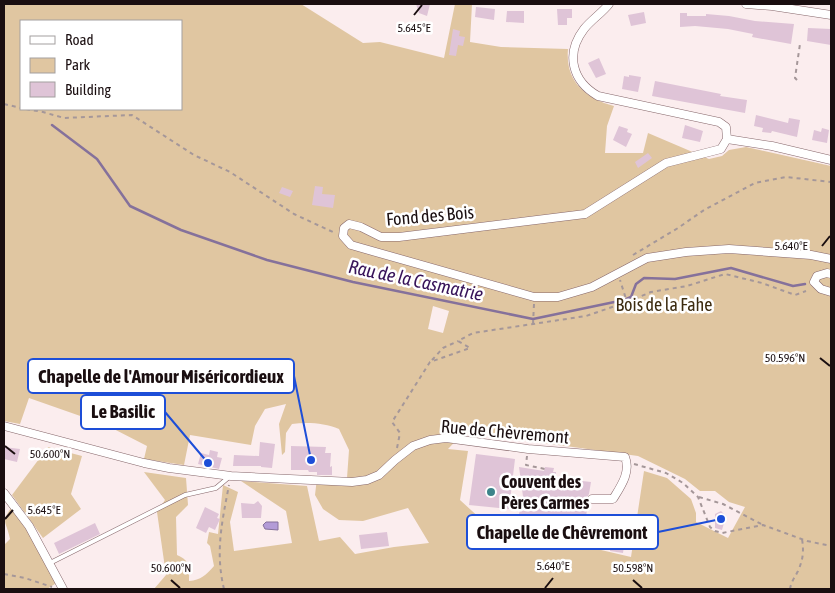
<svg xmlns="http://www.w3.org/2000/svg" width="835" height="593" viewBox="0 0 835 593" font-family="'Asap Condensed',sans-serif">
	<rect width="100%" height="100%" fill="#fbedee"/>
	<path fill="#e0c6a1" fill-rule="evenodd" d="M4,4H301L363,43L380,42L444,58L455,4H472L470,42L501,47L568,49C565,81 585,98 614,106L607,126L605,153H643L648,133L709,159L722,156L729,150L746,147L831,166V589H154L166,575L157,512L165,500L144,472L186,478L188,505L176,517L177,555C192,562 189,567 189,581C201,580 206,575 214,566L210,546L207,543L209,532L218,534L223,485L238,492L230,522L234,551L292,543L286,511L241,481L307,486L319,541L340,537L355,554L394,547L429,543L408,508L363,521L339,520L323,509L315,495L317,478H347L349,450L339,429C325,423 307,422 292,424L286,433L285,452L282,455L279,424L286,404L265,409L255,426L251,445L190,435L184,465L144,459L147,446L106,425L29,398L20,424L4,421ZM21,21H181V109H21ZM433,306L449,311L443,333L428,329ZM464,432L638,456L685,479L700,491H715L729,502L745,507L728,538L696,522V513L691,499L667,478L644,471L631,557L520,531L516,547L506,542L460,500L468,451L448,449Z
		M48,447L82,456L71,494L81,509L43,538L12,495Z
		M13,505L58,582L47,589H4V545L10,539C6,519 0,524 13,505Z"/>
	<path fill="#b39bd7" stroke="#85719b" d="M266,522H278V530L265,529L263,525Z"/>
	<g fill="none" stroke-linecap="round" stroke-linejoin="round">
		<path stroke="#85719b" stroke-width="2.5" d="M52,125L97,159L130,206L181,230L267,260L353,282L533,319L624,300L631,297L636,284L644,278L675,279L731,268L793,286L805,284"/>
	</g>
	<path fill="#dfc4d7" d="M416,4H430L427,16L419,13Z
		M476,7L495,9L494,20L475,17Z
		M557,9H572V18H567V25H558Z
		M507,11H524V23L506,22Z
		M644,12L646,23L631,26L628,15Z
		M680,13H687V16H706V14L729,16L755,21L794,24L791,44L752,37L753,34L728,29L695,26L680,27Z
		M808,28L831,29V45L807,41Z
		M453,29L460,31L459,36L465,37L463,46L458,45L456,56L449,55Z
		M599,58L606,74L596,78L588,63Z
		M629,75L641,77L638,92L622,89L624,76L629,77Z
		M655,81L721,94L720,96L747,100L745,113L652,96Z
		M756,115L788,123L789,118L800,120L797,137L772,131L771,133L762,132L763,128L754,126Z
		M685,125L703,131L700,142L682,138Z
		M619,126L628,129L627,132L632,134L626,147L613,140Z
		M822,128L829,130L827,143L812,140L814,130L821,132Z
		M648,153L652,158L638,168L635,162Z
		M315,186L323,187L322,194L335,195L333,208L312,205Z
		M282,187L293,191L290,197L279,193Z
		M260,442L275,444L272,468L261,467V466H233L234,455L259,456Z
		M291,446L326,447L325,453H331L330,467L332,466V475H317V472H309L308,470H291Z
		M4,447L20,449L17,462L4,459Z
		M210,450L218,452L217,457L222,458L219,469L198,464L201,453L209,455Z
		M476,454L515,459L509,509L469,505Z
		M519,467L544,471L545,467L554,468L553,472H556V478L591,482L589,494L586,499L588,503L584,530L518,518L520,510L525,511Z
		M258,501L262,506L261,518H242L241,503L254,504Z
		M205,507L219,514L217,518L220,519L215,530L209,527L206,533L196,528Z
		M721,511L726,516L722,530L715,528V514Z
		M95,523L100,534L59,554L54,543Z
		M387,532L389,546L361,549L359,535Z
		M611,544L624,546L623,553L610,551Z"/>
	<g fill="none" stroke-linecap="round" stroke-linejoin="round">
		<g stroke="#86676b" stroke-width="5">
			<path id="service" d="M50,563L185,495L216,488L229,477"/>
		</g>
		<g stroke="#86676b" stroke-width="9">
			<path id="minor" d="M609,4C602,13 591,20 584,29C565,54 572,81 598,96L719,122L726,127L727,139L721,149L666,163L585,214L399,237H381L361,227L349,224L344,228L343,236L351,245L534,297H558L592,287L647,258L686,252L729,249L811,255L831,259
				M746,4L772,6L831,15
				M727,139L772,146L831,160
				M831,274L827,273L817,276L814,282L821,289L831,292
				M4,426L144,463L169,468L231,476L352,482L367,480L379,475L395,460L413,446L430,440L446,438L528,449L625,457C631,472 621,486 613,499H592
				M4,493L29,526L63,589"/>
		</g>
		<path stroke="#a59799" stroke-width="2" stroke-dasharray="4 4" stroke-linecap="butt" d="M797,80L795,78L800,44
			M4,104L21,108
			M26,109L43,112L64,118L132,115L194,155L230,172L294,214L335,233
			M633,255L678,228L704,210L755,183L786,177L831,182
			M627,302L651,292L687,286L725,274L762,283L795,295L806,291
			M533,324L534,304
			M432,360L443,348L458,341
			M397,448L400,433L392,422L430,362L470,348L458,341L473,333L586,316L627,302L620,280
			M527,456L526,465L545,469
			M634,464L666,473L683,483L698,497L710,527L715,531L722,533L763,525L807,541L831,546
			M699,497L723,504L763,525
			M4,574L25,578L52,587
			M224,589C215,552 222,522 229,485
			M790,589C791,582 795,577 798,571C803,560 804,551 802,539"/>
		<use href="#service" stroke="#fff" stroke-width="4"/>
		<use href="#minor" stroke="#fff" stroke-width="8"/>
	</g>
	<path fill="none" stroke="#1a0e10" stroke-width="2" d="M414,15L422,5M822,246L830,236M820,358L830,366M5,446L15,454M5,519L13,510M171,580L180,588M633,580L642,588M545,588L553,578"/>
	<circle fill="#3c848a" stroke="#fff" stroke-width="2" cx="491" cy="492" r="5"/>
	<g text-anchor="middle" stroke-width="5" stroke-linejoin="round" paint-order="stroke">
		<g font-size="18" fill="#1a0e10" stroke="#fff">
			<text transform="translate(430 216) rotate(-5)" y="6">Fond des Bois</text>
			<text transform="translate(505 432) rotate(5)" y="6">Rue de Chèvremont</text>
		</g>
		<g font-size="18" fill="#3c2b10" stroke="#fff">
			<text x="664" y="311">Bois de la Fahe</text>
		</g>
		<g font-size="18" font-weight="bold" fill="#1a0e10" stroke="#fff" text-anchor="start">
			<text x="501" y="488">Couvent des<tspan x="501" dy="21">Pères Carmes</tspan></text>
		</g>
		<g font-size="19" font-style="italic" fill="#371359" stroke="#fff">
			<text transform="translate(416 280) rotate(12)" y="7">Rau de la Casmatrie</text>
		</g>
	</g>
	<g font-size="12" text-anchor="middle" fill="#1a0e10" stroke="#fff" stroke-width="5" stroke-linejoin="round" paint-order="stroke">
		<text x="414" y="32">5.645°E</text>
		<text x="791" y="250">5.640°E</text>
		<text x="785" y="362">50.596°N</text>
		<text x="50" y="458">50.600°N</text>
		<text x="44" y="514">5.645°E</text>
		<text x="553" y="570">5.640°E</text>
		<text x="171" y="572">50.600°N</text>
		<text x="633" y="572">50.598°N</text>
	</g>
	<path fill="none" stroke="#1d4ed8" stroke-width="2" d="M311 460L294 376M208 463L165 412M721 519L658 532"/>
	<g fill="#1d4ed8" stroke="#fff" stroke-width="2">
		<circle cx="311" cy="460" r="5"/>
		<circle cx="208" cy="463" r="5"/>
		<circle cx="721" cy="519" r="5"/>
	</g>
	<g fill="#fff" stroke="#1d4ed8" stroke-width="2">
		<rect x="28" y="359" width="266" height="34" rx="5"/>
		<rect x="81" y="395" width="84" height="34" rx="5"/>
		<rect x="467" y="515" width="191" height="34" rx="5"/>
	</g>
	<g font-size="19" text-anchor="middle" font-weight="bold" fill="#1a0e10">
		<text x="161" y="383">Chapelle de l'Amour Miséricordieux</text>
		<text x="123" y="418">Le Basilic</text>
		<text x="562" y="539">Chapelle de Chêvremont</text>
	</g>
	<rect width="835" height="593" fill="none" stroke="#1a0e10" stroke-width="10"/>
	<rect x="20" y="20" width="162" height="90" fill="#ffffff" stroke="#a39f9f"/>
	<rect x="30" y="36" width="25" height="8" fill="#ffffff" stroke="#a39f9f"/>
	<text x="65" y="45" font-size="15" fill="#1a0e10">Road</text>
	<rect x="30" y="58" width="25" height="15" fill="#e0c6a1" stroke="#a39f9f"/>
	<text x="65" y="70" font-size="15" fill="#1a0e10">Park</text>
	<rect x="30" y="82" width="25" height="15" fill="#dfc4d7" stroke="#a39f9f"/>
	<text x="65" y="95" font-size="15" fill="#1a0e10">Building</text>
</svg>
